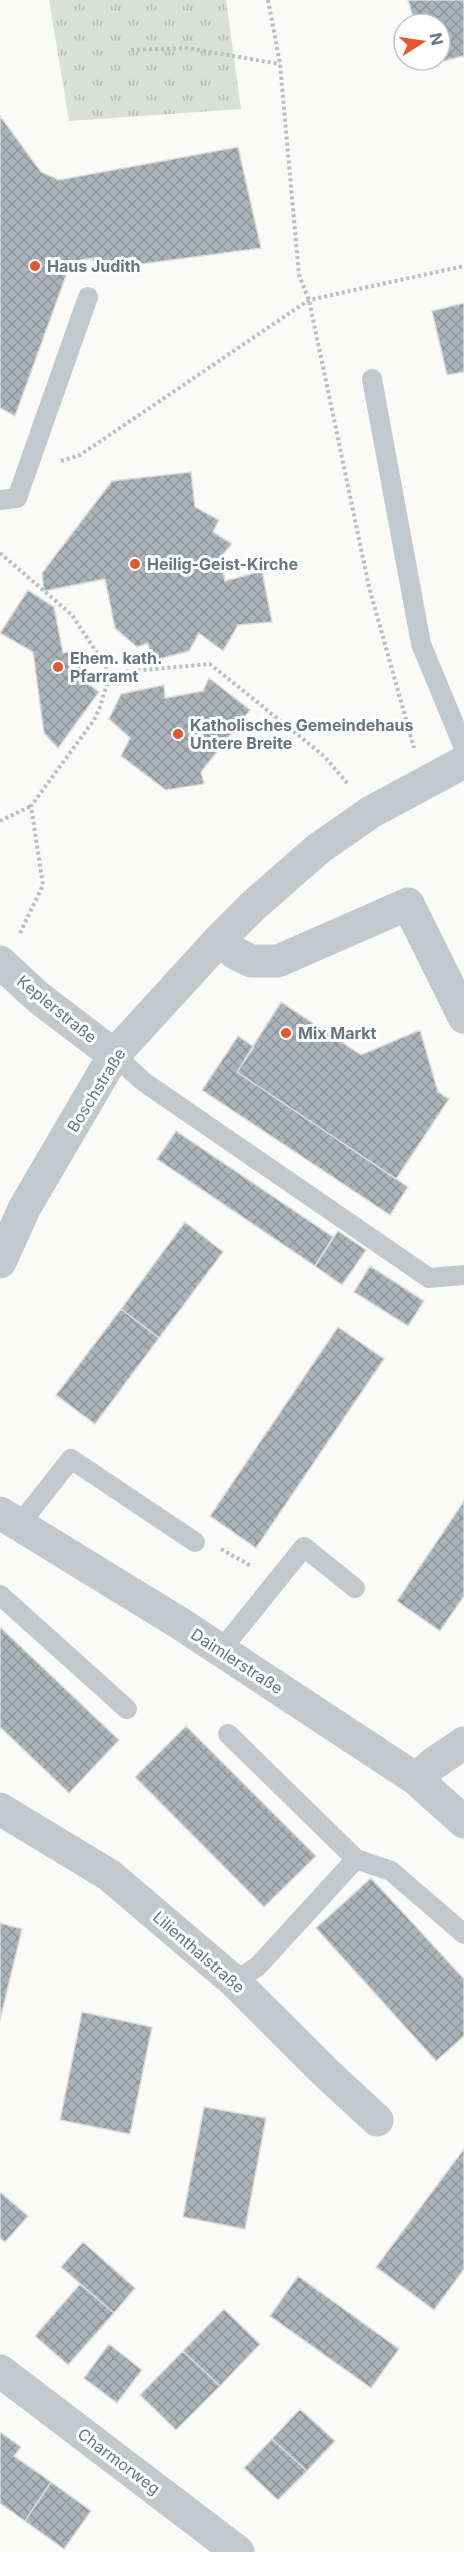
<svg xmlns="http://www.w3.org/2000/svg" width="464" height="2552" viewBox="0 0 464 2552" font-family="Inter,sans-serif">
	<defs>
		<pattern id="grass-tufts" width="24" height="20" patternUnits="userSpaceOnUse" patternTransform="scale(1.5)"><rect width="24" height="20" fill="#dadfd7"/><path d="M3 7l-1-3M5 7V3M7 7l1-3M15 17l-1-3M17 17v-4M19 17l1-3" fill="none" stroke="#b4b9b4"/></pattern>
		<pattern id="building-cross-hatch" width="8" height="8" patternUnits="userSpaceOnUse" patternTransform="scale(1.5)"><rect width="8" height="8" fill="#aab3b9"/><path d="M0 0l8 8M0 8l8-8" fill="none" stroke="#8e969c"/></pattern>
	</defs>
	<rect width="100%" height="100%" fill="#fafaf8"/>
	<path fill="url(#grass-tufts)" d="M49,0H226L241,109L69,121Z"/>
	<path fill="url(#building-cross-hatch)" stroke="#dcdcda" stroke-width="1.5" d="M408,0H464V58L463,56L426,66L425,60H440V24H415Z
		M0,116L41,172L59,180L238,147L261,248L97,270L92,258L71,262L15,416L0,408Z
		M464,303V372L447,375L432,311Z
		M191,472L195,507L219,520L213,532L232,544L220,558L225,581L262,571L272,622L238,625L223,651L199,633L189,651L152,661L148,643L137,647L115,628L105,579L44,591L42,573L112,481Z
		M28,590L54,607L63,653L78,650L85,681L99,692L58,748L44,733L33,652L0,633Z
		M209,678L250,710L201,772L204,784L166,790L121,756L130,738L109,719L121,694L164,685L165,698L203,691Z
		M281,1002L361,1055L420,1030L438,1092L449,1099L396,1179L237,1072Z
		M238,1036L254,1047L237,1072L408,1187L390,1215L202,1090Z
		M176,1131L333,1237L315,1266L157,1159Z
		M185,1222L223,1252L159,1338L121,1309Z
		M338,1231L366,1250L342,1285L315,1266Z
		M370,1266L424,1301L408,1326L354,1292Z
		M121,1309L159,1338L95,1424L56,1395Z
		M338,1327L384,1359L256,1548L210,1516Z
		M464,1501V1596L440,1631L397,1601Z
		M0,1627L119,1740L69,1793L0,1727Z
		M186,1726L316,1856L264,1907L135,1777Z
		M371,1878L464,1979V2036L436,2061L316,1928Z
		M0,1923L22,1929L0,2020Z
		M82,2012L152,2027L130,2134L60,2120Z
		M204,2107L266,2118L245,2229L183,2217Z
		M464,2149V2269L434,2310L376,2267Z
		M0,2192L28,2216L5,2242L0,2238Z
		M83,2242L135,2288L114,2313L61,2267Z
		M298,2276L399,2349L371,2388L270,2316Z
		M80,2284L114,2313L68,2365L35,2336Z
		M224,2309L260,2344L220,2386L183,2351Z
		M109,2344L142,2370L117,2403L84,2378Z
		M183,2351L220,2386L176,2430L140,2395Z
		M300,2409L335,2441L307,2471L272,2439Z
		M0,2432L21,2447L14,2456L51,2482L25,2521L0,2503Z
		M272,2439L307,2471L278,2500L244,2468Z
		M51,2482L91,2511L64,2549L25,2521Z"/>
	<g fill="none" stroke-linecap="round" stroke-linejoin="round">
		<path stroke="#bbbfc2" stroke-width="4" stroke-dasharray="3 3" stroke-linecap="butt" d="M268,0L280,64L299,275L309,300L369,587L414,748
			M131,50L187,48L280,64
			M61,461L80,455L309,300L464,266
			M0,553L72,615L110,673L210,664L324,756L348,784
			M0,821L31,806
			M20,933L43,885L31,806L94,720L100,707L110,673
			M221,1549L251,1566"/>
		<path stroke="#c3c8cc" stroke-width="20" d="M372,379L421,644L464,748
			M0,500L17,498L88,297
			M114,1055L144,1082L429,1278L464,1275
			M19,1525L71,1459L195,1542
			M0,1595L127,1709
			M221,1650L304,1547L355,1588
			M228,1734L356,1859L258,1966L235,1982
			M356,1859L391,1871L464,1934"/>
		<path stroke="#c3c8cc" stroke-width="33" d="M221,938L235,953L251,961H278L408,904L464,1017
			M0,962L39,998L114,1055
			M0,1262L25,1207L114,1055L221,938L254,905L318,849L371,812L464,762
			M0,1513L181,1624L416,1779L464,1822
			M416,1779L433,1764L464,1743
			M0,1809L109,1875L235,1982L324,2071L377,2120
			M0,2371L238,2552"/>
	</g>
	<g fill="#e4572e" stroke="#fff" stroke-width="2">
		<circle cx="35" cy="266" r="6"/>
		<circle cx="135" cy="564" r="6"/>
		<circle cx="58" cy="667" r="6"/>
		<circle cx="178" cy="734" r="6"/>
		<circle cx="286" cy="1033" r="6"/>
	</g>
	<g text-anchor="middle" stroke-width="6" stroke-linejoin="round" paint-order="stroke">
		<g font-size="16" font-weight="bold" fill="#657683" stroke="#fff" text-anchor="start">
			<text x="47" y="272">Haus Judith</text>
			<text x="147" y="570">Heilig-Geist-Kirche</text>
			<text x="70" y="664">Ehem. kath.<tspan x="70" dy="18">Pfarramt</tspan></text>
			<text x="190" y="731">Katholisches Gemeindehaus<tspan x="190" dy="18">Untere Breite</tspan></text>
			<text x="298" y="1039">Mix Markt</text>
		</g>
		<g font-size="16" fill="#657683" stroke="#fff">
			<text transform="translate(57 1009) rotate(39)" y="6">Keplerstraße</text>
			<text transform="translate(96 1090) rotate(-58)" y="6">Boschstraße</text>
			<text transform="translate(237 1661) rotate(33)" y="6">Daimlerstraße</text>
			<text transform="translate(199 1952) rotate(41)" y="6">Lilienthalstraße</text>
			<text transform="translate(119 2461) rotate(37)" y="6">Charmorweg</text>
		</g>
	</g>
	<g transform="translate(422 42) rotate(78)"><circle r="28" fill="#ffffff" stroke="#c1c8cd" stroke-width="1.5"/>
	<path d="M0-4.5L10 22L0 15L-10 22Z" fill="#e4572e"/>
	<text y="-9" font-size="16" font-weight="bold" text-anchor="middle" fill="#657683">N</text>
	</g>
</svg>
